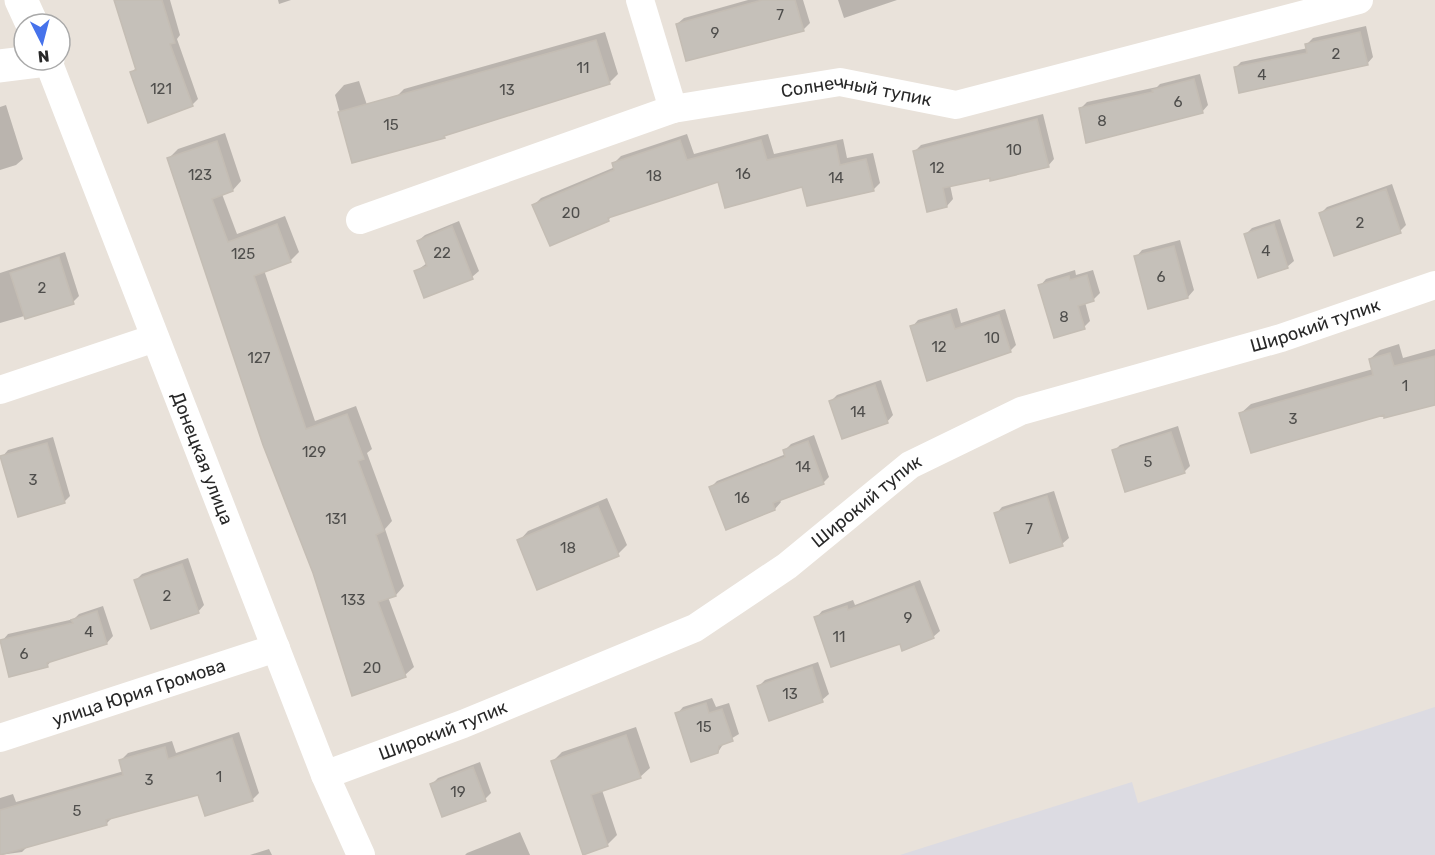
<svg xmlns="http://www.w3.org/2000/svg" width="1435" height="855" viewBox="0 0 1435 855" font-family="Rubik,sans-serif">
	<rect width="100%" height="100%" fill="#e9e2da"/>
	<path fill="#dcdbe2" d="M1435,707V855H900L1132,782L1138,803Z"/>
	<path fill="#0003" d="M116,0H170L180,35L177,39L198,99L192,105L131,73L136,68Z
		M278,0H291L279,4Z
		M748,0H803L810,23L803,30L677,24L684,18Z
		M838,0H897L844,18Z
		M1366,26L1373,57L1367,64L1235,68L1241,62L1308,48L1307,44L1313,38Z
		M605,32L618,74L609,83L395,98L404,89Z
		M1200,74L1208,105L1202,112L1080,109L1087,102L1157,87L1160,84Z
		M359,81L381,147L353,161L335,95L344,85Z
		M6,105L23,159L16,165L0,170V107Z
		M1043,114L1054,159L1048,166L950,185L953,199L947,206L915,151L921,145Z
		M225,133L241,181L233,190L222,194L237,234L285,216L299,252L290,261L264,270L315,421L356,406L372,449L367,453L392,521L385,529L404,586L396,595L388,597L414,667L405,675L314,573L169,158L178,149Z
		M687,134L694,154L768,134L774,154L843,139L847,158L873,153L880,183L873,190L719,180L613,215L608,220L534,205L541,198L615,167L614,163L621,156Z
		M1392,184L1406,225L1400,231L1321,213L1327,207Z
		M1280,219L1294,261L1287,267L1245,235L1252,228Z
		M459,221L479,271L472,277L415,272L427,263L418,241L425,235Z
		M1180,240L1194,290L1188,297L1136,257L1142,250Z
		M65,252L79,296L73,302L0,323V273Z
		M1075,270L1076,275L1093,270L1100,293L1094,299L1085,302L1090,321L1084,327L1040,286L1046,279Z
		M957,308L961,323L1005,309L1016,345L1010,351L912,327L918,320Z
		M1399,344L1403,358L1435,349V403L1385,413H1241L1251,404L1373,369L1370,359L1380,350Z
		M881,380L893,415L887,422L831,401L837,395Z
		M1178,426L1190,466L1184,472L1114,451L1120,445Z
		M814,435L829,477L823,483L779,499L781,502L775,509L711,487L717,481L786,454L785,450L791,444Z
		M53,437L70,496L64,502L2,457L8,450Z
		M1054,491L1069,538L1062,544L996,514L1002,507Z
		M607,498L627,545L618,554L519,541L528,531Z
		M188,558L204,605L198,612L136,580L142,574Z
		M920,580L940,631L933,637L816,618L822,611L853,600L855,605Z
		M103,606L113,636L107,643L53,659L47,666L2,641L8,634L74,619L79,614Z
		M818,662L829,694L822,700L759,686L765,680Z
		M712,698L716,707L729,703L739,734L724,743L718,752L677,714L683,707Z
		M636,727L650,768L640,777L602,790L617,835L608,844L584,853L553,761L562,752Z
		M239,732L259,793L252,800L199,793L113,817L106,824L27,847L22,852L0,855V798L13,794L16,802L124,771L121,760L128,753L172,741L176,753Z
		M480,762L491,793L485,799L432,784L438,778Z
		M520,832L530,855H465L467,853Z
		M269,849L272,855H250Z"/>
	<path fill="#c5c0b9" stroke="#c4bdb4" stroke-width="1.5" d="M114,0H162L175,43L170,44L193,106L148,123L130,72L136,70Z
		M762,0H795L804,31L686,61L676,24Z
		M1360,32L1368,65L1239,93L1234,67L1307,53L1305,44Z
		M596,40L610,84L444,136L445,138L352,163L338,112Z
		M1194,79L1203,113L1086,143L1079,108L1153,92L1152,90Z
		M1037,119L1049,167L990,181V178L943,188L947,207L927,212L913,151Z
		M680,140L687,160L761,140L767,160L836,145L840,165L866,159L874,191L807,206L802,187L725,208L718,182L608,218L609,221L550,246L532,205L614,170L612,163Z
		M217,141L233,191L212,199L228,242L277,224L291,262L254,276L306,429L347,414L364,459L358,461L384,531L376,535L396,596L378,602L406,677L352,696L313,573L263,445L167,158Z
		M1386,189L1401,233L1334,256L1319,213Z
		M1274,224L1288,268L1258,278L1244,234Z
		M452,226L473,279L424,298L414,271L427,266L417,241Z
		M1174,246L1188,298L1148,309L1134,256Z
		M59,257L74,304L25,319L10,273Z
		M1087,275L1094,301L1078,306L1085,329L1054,338L1038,285L1069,276L1070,280Z
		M950,314L955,329L999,315L1011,352L927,381L910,326Z
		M1390,353L1394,366L1435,356V405L1384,418V415L1251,453L1239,413L1373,375L1369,359Z
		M875,385L888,423L842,439L829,401Z
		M1171,432L1185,473L1125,492L1112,450Z
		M808,441L824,484L773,503L775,510L726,530L709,487L785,457L783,450Z
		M47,443L65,503L18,517L0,456Z
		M1047,496L1063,546L1010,563L994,513Z
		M598,506L619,556L537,590L517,540Z
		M182,564L199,613L151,629L134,580Z
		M914,586L934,638L902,651L900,644L831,667L814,617L847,606L848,610Z
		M97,611L107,644L47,663L48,667L9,677L0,640L73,623L71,620Z
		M812,667L823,702L769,721L757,686Z
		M706,703L709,713L722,709L733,741L719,746L718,753L691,762L675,713Z
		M626,735L641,778L591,795L608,846L583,855L551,761Z
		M232,738L253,801L205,816L198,795L106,820L107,825L0,855V810L123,775L119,760L165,747L168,759Z
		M473,767L486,801L442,817L430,784Z"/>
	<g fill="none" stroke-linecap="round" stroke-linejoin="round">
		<g stroke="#fff" stroke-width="28">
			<path d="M640,0L673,109"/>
			<path id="s1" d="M48,61L325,775L361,855"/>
			<path id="s2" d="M360,220L673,109L840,82L956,105L1359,0"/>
			<path d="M0,390L155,338"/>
			<path id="s3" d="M0,738L276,648"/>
			<path id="s4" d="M325,775L463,724L695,628L787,566L910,465L1021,411L1281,338L1435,285"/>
		</g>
		<path stroke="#fff" stroke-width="33" d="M21,0L32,24
			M0,66L48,60"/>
	</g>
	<g text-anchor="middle" stroke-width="4.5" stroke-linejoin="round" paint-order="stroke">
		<g font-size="15" fill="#4f4e4c">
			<text x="780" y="20">7</text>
			<text x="715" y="38">9</text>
			<text x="1336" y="59">2</text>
			<text x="583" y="73">11</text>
			<text x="1262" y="80">4</text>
			<text x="161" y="94">121</text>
			<text x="507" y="95">13</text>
			<text x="1178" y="107">6</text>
			<text x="1102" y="126">8</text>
			<text x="391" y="130">15</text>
			<text x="1014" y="155">10</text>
			<text x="937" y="173">12</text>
			<text x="743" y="179">16</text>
			<text x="200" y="180">123</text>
			<text x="654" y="181">18</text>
			<text x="836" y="183">14</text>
			<text x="571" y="218">20</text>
			<text x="1360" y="228">2</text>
			<text x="1266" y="256">4</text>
			<text x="442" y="258">22</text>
			<text x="243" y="259">125</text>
			<text x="1161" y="282">6</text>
			<text x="42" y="293">2</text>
			<text x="1064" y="322">8</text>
			<text x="992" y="343">10</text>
			<text x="939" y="352">12</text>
			<text x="259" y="363">127</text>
			<text x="1405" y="391">1</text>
			<text x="858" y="417">14</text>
			<text x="1293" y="424">3</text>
			<text x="314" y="457">129</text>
			<text x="1148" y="467">5</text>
			<text x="803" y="472">14</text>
			<text x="33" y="485">3</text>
			<text x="742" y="503">16</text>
			<text x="336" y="524">131</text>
			<text x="1029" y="534">7</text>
			<text x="568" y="553">18</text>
			<text x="167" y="601">2</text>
			<text x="353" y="605">133</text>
			<text x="908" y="623">9</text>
			<text x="89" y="637">4</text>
			<text x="839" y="642">11</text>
			<text x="24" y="659">6</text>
			<text x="372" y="673">20</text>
			<text x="790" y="699">13</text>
			<text x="704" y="732">15</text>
			<text x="219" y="782">1</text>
			<text x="149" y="785">3</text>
			<text x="458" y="797">19</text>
			<text x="77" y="816">5</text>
		</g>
		<g font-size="18" fill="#282828" stroke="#fff">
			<text dy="6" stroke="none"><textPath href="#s2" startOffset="518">Солнечный тупик</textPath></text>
			<text dy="6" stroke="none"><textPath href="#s4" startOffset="1098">Широкий тупик</textPath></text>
			<text dy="6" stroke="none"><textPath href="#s1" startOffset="426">Донецкая улица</textPath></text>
			<text dy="6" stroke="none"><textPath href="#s4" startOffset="612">Широкий тупик</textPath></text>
			<text dy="6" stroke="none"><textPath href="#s3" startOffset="146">улица Юрия Громова</textPath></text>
			<text dy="6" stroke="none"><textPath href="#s4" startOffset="126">Широкий тупик</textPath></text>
		</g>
	</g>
	<g transform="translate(42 42) rotate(174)"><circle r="28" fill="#ffffff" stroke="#a9a9a9" stroke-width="1.5"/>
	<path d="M0-4.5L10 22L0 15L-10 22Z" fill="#4672eb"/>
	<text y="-9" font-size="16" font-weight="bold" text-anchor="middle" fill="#282828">N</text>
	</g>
</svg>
